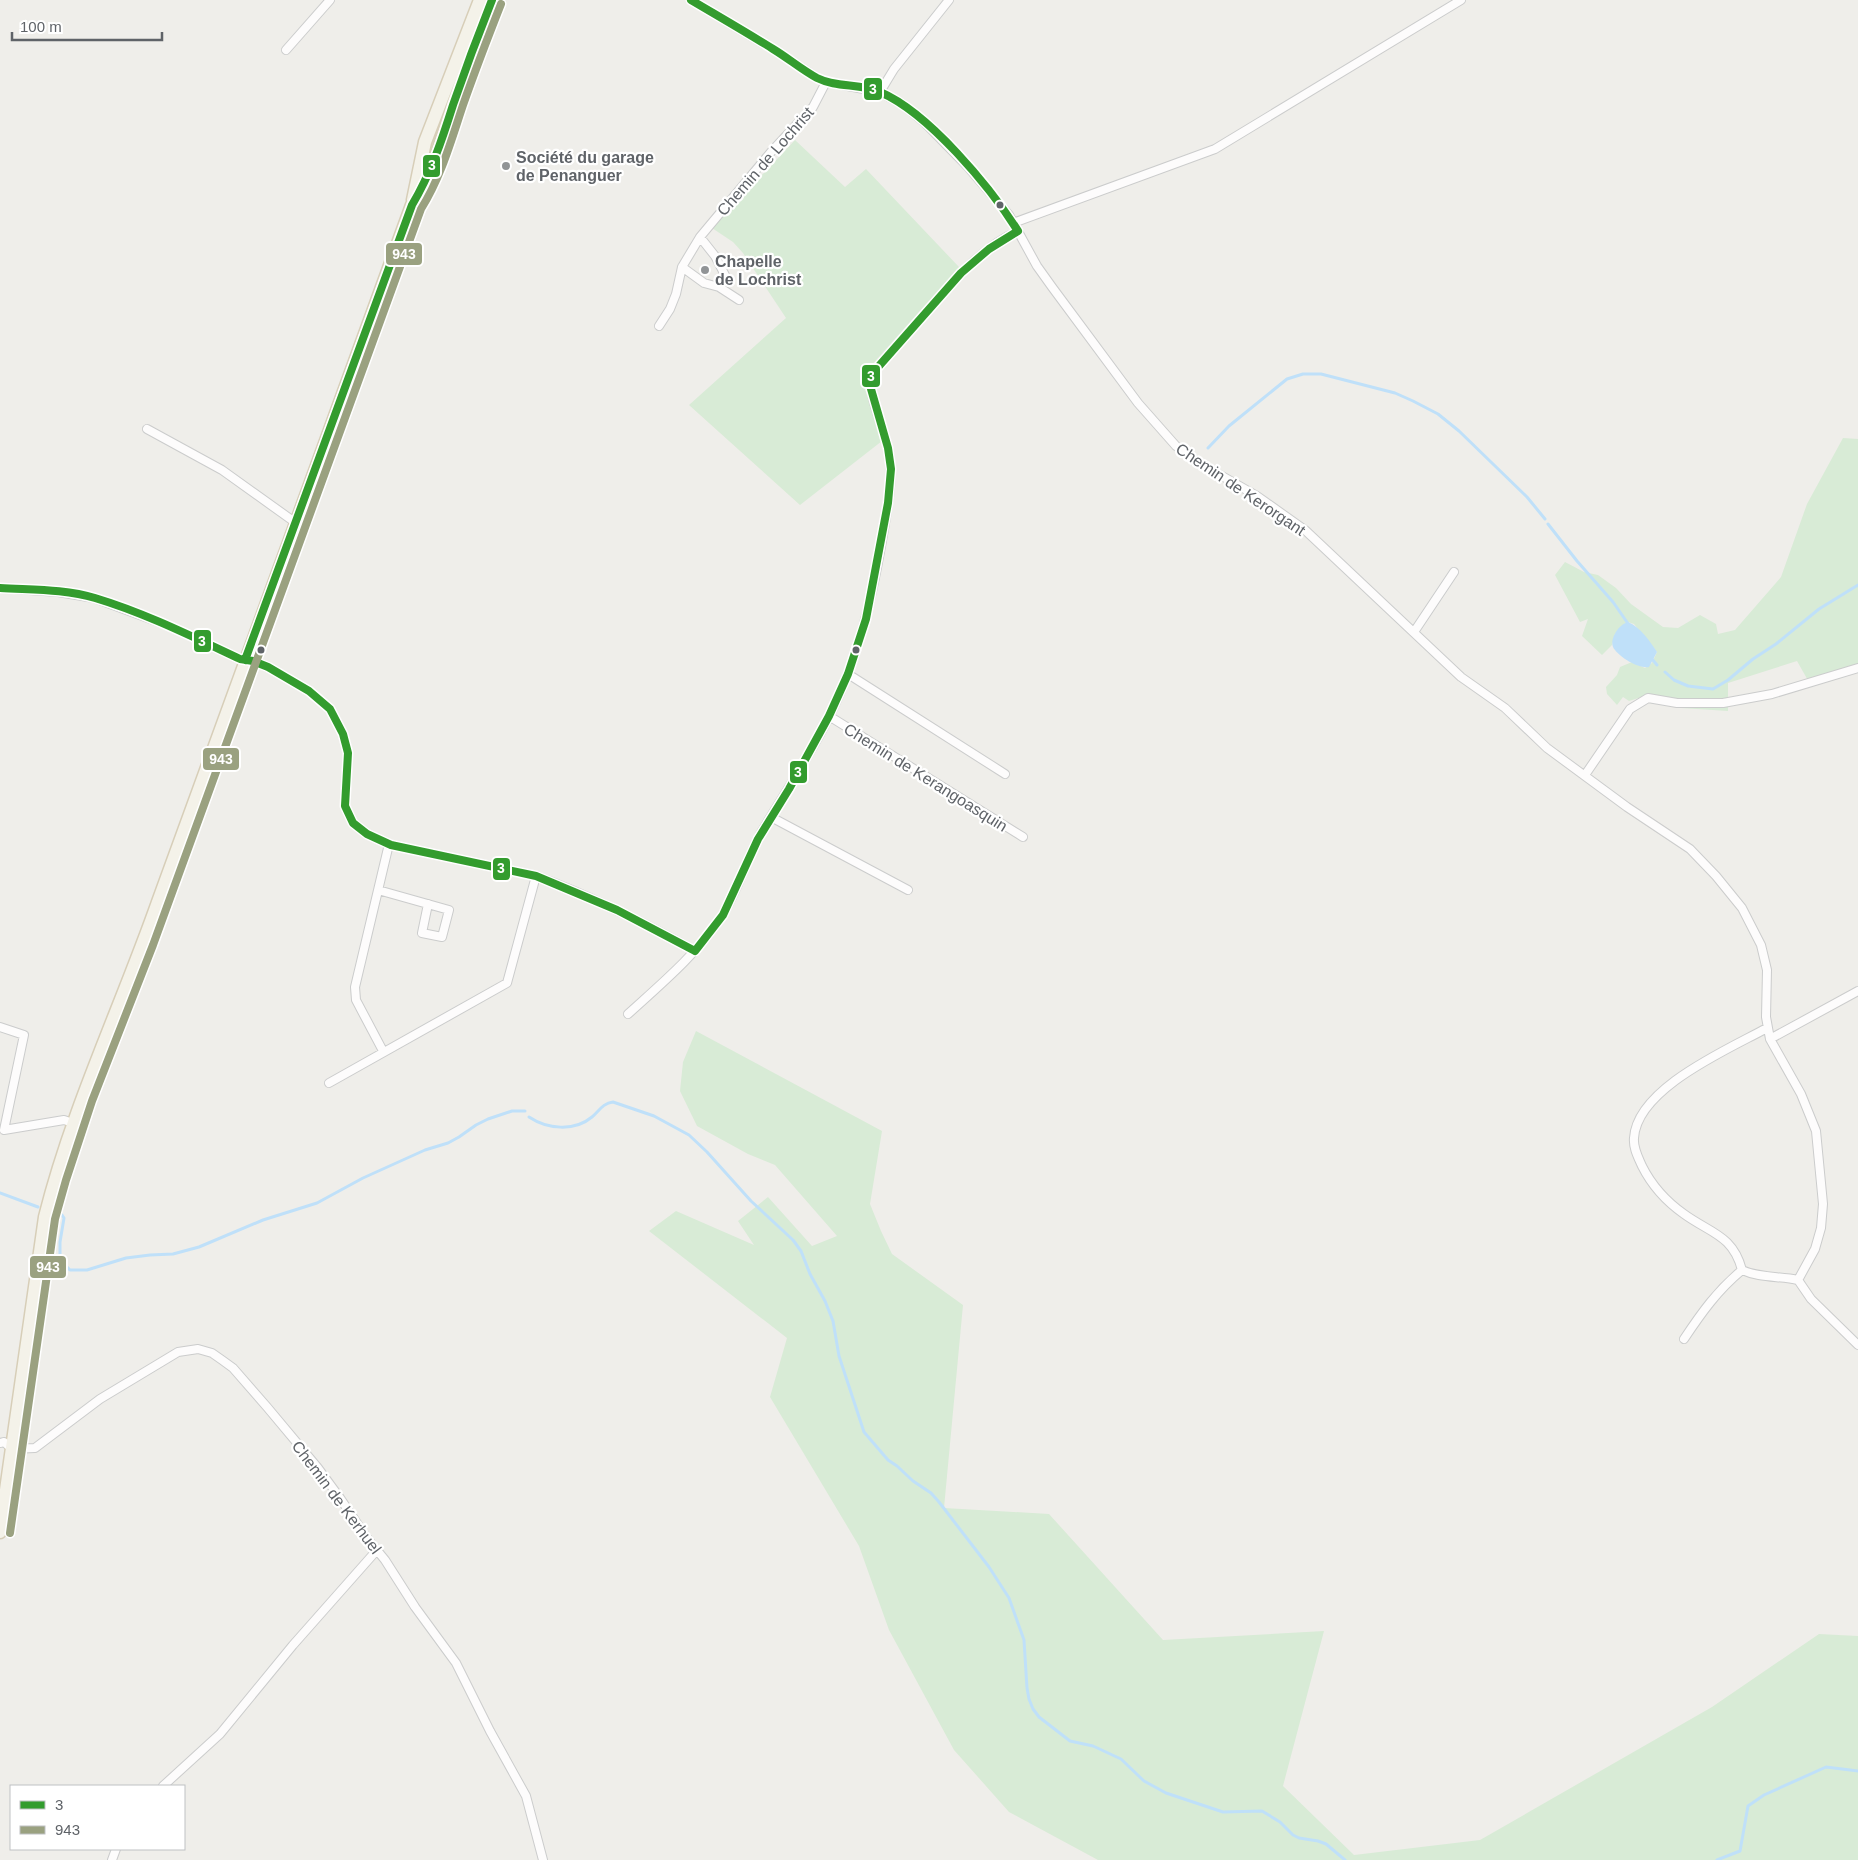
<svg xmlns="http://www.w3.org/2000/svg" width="1858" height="1860" viewBox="0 0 1858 1860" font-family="Helvetica,sans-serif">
	<rect width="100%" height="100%" fill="#efeeea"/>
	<path fill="#d8ebd6" d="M795,140L845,187L866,169L959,267L861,377L882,441L800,505L689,405L786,318L743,253L733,242L712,228Z
		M1843,438L1858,439V665L1810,684L1797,661L1728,683V711L1681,708L1675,700L1645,696L1629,701L1623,697L1617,705L1607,694L1606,687L1617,675L1620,667L1632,662L1645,668L1652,663L1657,652L1634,624L1628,622L1615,634L1612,645L1602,655L1582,636L1588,619L1580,622L1555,575L1565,562L1584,572L1598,575L1616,588L1631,604L1663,627L1678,628L1700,615L1716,624L1718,634L1735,630L1781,577L1807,504Z
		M696,1031L882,1131L870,1204L881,1231L892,1254L963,1305L944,1508L1049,1514L1163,1640L1324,1631L1283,1786L1354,1855L1480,1840L1712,1707L1819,1634L1858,1636V1860H1098L1009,1812L954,1750L889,1630L859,1546L770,1397L787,1338L649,1231L676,1211L754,1245L738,1221L768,1197L812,1246L837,1236L775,1165L748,1154L697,1126L680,1091L683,1062Z"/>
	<path fill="#bfe0f9" d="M1628,622C1640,627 1650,641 1657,652L1649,667C1639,669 1621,658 1615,650C1607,641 1619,624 1628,622Z"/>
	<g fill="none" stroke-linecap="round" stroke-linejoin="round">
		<path stroke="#bfe0f9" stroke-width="3" d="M1208,448L1229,426L1287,379L1303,374H1321L1395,393L1413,401L1438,414L1459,431L1527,497L1545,519
			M1548,524L1577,561L1613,602L1629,625
			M1652,659L1657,665
			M1665,672L1674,680L1688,686L1713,689L1728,680L1753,659L1776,644L1819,609L1858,585
			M529,1117C547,1129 574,1132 592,1117C599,1111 603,1103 613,1102L654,1116L689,1135L707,1152L751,1201L793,1240L801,1251L810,1274L825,1301L833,1321L839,1356L864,1432L888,1460L897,1466L913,1481L931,1493L939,1502L989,1567L1009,1598L1024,1640L1027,1688L1029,1699L1033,1709L1039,1717L1070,1741L1093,1746L1121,1759L1144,1781L1166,1793L1223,1812L1262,1811L1280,1822L1293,1835L1299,1838L1318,1841L1326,1844L1345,1860
			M0,1193L38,1207
			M55,1212L62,1215L64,1218L60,1242V1260L70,1270H87L126,1258L150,1255L173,1254L199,1247L263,1220L317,1203L363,1178L425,1150L448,1143L459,1137L476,1125L488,1119L512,1111H525
			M1717,1860L1740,1851L1748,1806L1764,1795L1826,1767L1858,1771"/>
		<g stroke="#cbcccc" stroke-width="10">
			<path id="minor" d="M691,0L776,51L817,78L826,82L880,92L902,104L925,123L968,167L1009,215L1037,266L1052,287L1138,403L1176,446L1201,464L1257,496L1305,530L1461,677L1505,708L1547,748L1627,807L1690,849L1716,876L1742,908L1761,945L1767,970L1766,1017L1770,1039L1801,1094L1816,1131L1823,1204L1821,1228L1815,1249L1798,1280
				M286,50L330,0
				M880,92L894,69L949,0
				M1013,223L1215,149L1461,0
				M700,237L682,267L704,283L719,287L726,277L715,256L700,237L771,152L813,107L826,82
				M719,287L739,300
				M659,326L670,309L676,294L682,267
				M147,429L222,470L296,523
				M0,588L58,592L94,598L167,625L240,659L253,661L268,667L309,691L330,709L343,734L348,753L345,806L353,823L367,834L391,845L536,876C591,896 643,922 695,951
				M1414,632L1454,572
				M848,674L1005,774
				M829,716L1023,837
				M1585,775L1630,709L1648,698L1677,703H1723L1772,694L1858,668
				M771,817L908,890
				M378,890L449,910L442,937L422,933L428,904
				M628,1014C661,984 697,954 722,916C738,890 747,858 762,831C785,793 809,757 829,717C862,651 877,577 888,504C891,485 892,466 888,448C884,429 867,393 871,375C884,358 900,342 914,326C943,293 977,249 1018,231
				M0,1027L24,1035L4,1130L64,1120L73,1123
				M1770,1039L1858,991
				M383,1051L356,1000L355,987L389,844
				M329,1083L507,983L536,876
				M1742,1270C1733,1235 1710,1233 1684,1214C1667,1202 1652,1186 1642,1166C1638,1157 1633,1148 1634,1138C1637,1088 1729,1049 1767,1028
				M1742,1270C1759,1278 1780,1276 1798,1280L1811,1299L1858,1345
				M1684,1339C1702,1312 1717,1291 1742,1270
				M0,1443L4,1442L12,1449L35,1448L100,1399L178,1352L198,1349L212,1353L222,1360L233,1368L267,1407L318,1468L340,1498L367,1538L385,1560L415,1607L456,1663L490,1731L526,1796L543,1860
				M163,1786L220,1734L293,1645L377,1550
				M112,1860L116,1849"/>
		</g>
		<g stroke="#d7ceb8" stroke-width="15">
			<path id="primary" d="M413,200L425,142L480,0
				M0,1532L45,1217C72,1109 121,1007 158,902C242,669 327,437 412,205C432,174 442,140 453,105C465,70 478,35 492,0"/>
		</g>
		<use href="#minor" stroke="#fdfcfc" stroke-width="8"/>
		<use href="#primary" stroke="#f4f2e9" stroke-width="12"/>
		<g stroke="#fff" stroke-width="11">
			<path id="bus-1" d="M691,0C718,16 746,32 773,49C788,58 802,70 817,78C837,88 860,83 880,92C929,113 990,187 1018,231
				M0,588C31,590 65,589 95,598C145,613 193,637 240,659L253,661L268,667L309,691L330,709L343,734L348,753L345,806L353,823L367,834L391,845L536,876L617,910L695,951
				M245,660L412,205C431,173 442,140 453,105C465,70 478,35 492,0
				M695,951L723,915L758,839L789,789L829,716L848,674L866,619L888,503L891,469L888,448L871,389V375L961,273L989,249L1018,231"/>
		</g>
		<g stroke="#fff" stroke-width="11">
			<path id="bus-2" d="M10,1533L55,1219L66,1180L92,1101L153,945L421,209C441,177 451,141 463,105C475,71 488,37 501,4"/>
		</g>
		<use href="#bus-1" stroke="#339c2e" stroke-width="8"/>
		<use href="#bus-2" stroke="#9aa180" stroke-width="8"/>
	</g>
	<g fill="#919496" stroke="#fff" stroke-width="2">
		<circle cx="506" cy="166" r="5"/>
		<circle cx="705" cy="270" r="5"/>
	</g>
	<g fill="#5f6368" stroke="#fff" stroke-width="2">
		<circle cx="1000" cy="205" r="4.5"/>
		<circle cx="261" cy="650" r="4.5"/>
		<circle cx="856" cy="650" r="4.5"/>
	</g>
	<g text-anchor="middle" stroke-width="4.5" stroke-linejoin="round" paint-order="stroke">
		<g font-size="16" font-weight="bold" fill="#5f6368" stroke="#fff" text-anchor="start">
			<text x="516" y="163">Société du garage<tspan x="516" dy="18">de Penanguer</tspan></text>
			<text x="715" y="267">Chapelle<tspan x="715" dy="18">de Lochrist</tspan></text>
		</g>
		<g font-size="16" fill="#5f6368" stroke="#fff">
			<text transform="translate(765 161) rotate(-49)" y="6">Chemin de Lochrist</text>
			<text transform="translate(1241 489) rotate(34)" y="6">Chemin de Kerorgant</text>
			<text transform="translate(926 777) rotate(32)" y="6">Chemin de Kerangoasquin</text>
			<text transform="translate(337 1497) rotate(53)" y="6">Chemin de Kerhuel</text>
		</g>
	</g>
	<g stroke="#fff" stroke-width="2">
		<rect x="863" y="77" width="20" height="24" rx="5" fill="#339c2e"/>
		<rect x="422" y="154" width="19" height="24" rx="5" fill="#339c2e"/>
		<rect x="385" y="242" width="38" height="24" rx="5" fill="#9aa180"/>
		<rect x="861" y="364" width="20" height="24" rx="5" fill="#339c2e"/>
		<rect x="193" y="629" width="19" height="24" rx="5" fill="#339c2e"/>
		<rect x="202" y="747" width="38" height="24" rx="5" fill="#9aa180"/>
		<rect x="789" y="760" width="19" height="24" rx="5" fill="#339c2e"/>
		<rect x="492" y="857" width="19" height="24" rx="5" fill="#339c2e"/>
		<rect x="29" y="1255" width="38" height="24" rx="5" fill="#9aa180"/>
	</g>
	<g font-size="14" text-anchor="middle" font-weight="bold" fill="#fff">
		<text x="873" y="94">3</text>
		<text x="432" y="170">3</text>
		<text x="404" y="259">943</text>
		<text x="871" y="381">3</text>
		<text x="202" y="646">3</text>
		<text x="221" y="764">943</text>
		<text x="798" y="777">3</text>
		<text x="501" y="873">3</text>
		<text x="48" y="1272">943</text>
	</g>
	<rect x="10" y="1785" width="175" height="65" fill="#ffffff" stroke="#bfc1c3"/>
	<rect x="20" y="1801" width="25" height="8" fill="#339c2e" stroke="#bfc1c3"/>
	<text x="55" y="1810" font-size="15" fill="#5f6368">3</text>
	<rect x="20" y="1826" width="25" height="8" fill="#9aa180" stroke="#bfc1c3"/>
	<text x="55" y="1835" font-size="15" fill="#5f6368">943</text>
	<path d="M12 32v8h150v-8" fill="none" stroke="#5f6368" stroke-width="2.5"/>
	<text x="20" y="32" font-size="15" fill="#5f6368" stroke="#ffffff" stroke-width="4" paint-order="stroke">100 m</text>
</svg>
